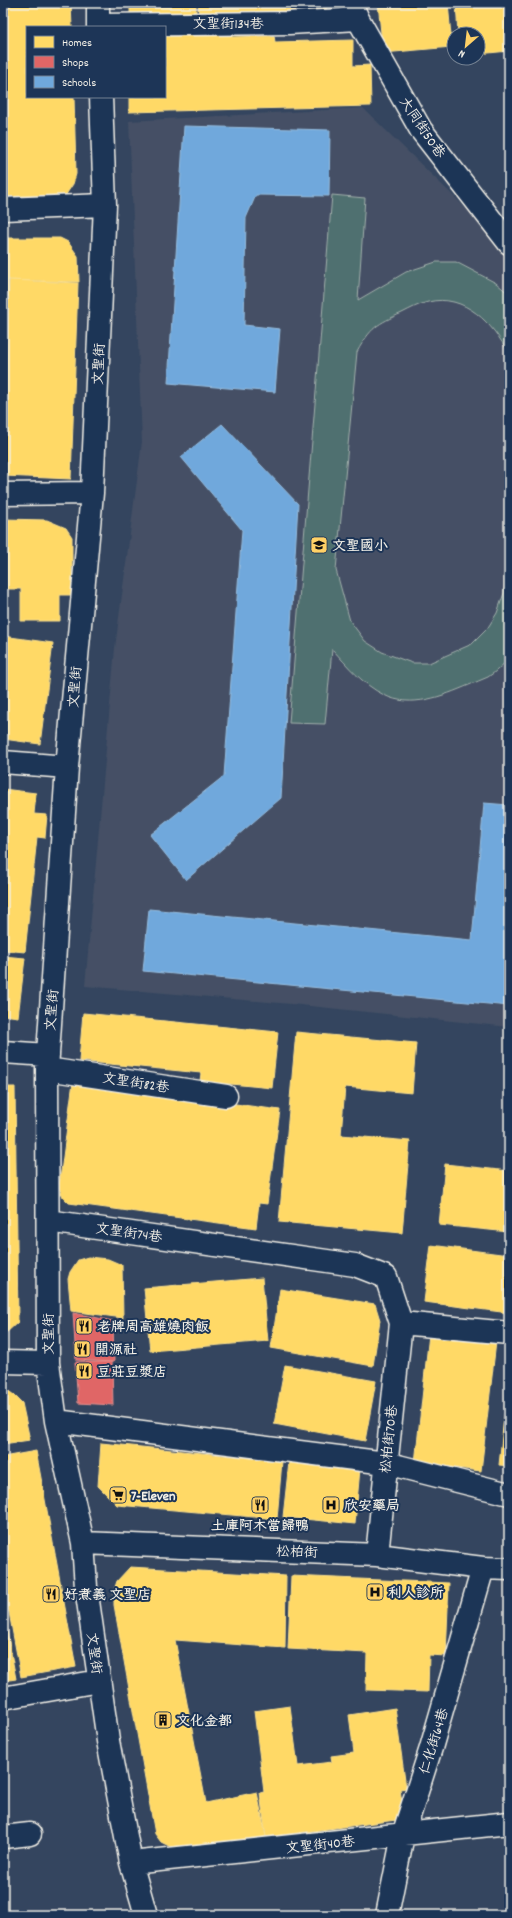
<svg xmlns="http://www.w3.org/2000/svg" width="512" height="1918" viewBox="0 0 512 1918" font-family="Dekko,'LXGW WenKai TC',sans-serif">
	<rect width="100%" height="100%" fill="#34455f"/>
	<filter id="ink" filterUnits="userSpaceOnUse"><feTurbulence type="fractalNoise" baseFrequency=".025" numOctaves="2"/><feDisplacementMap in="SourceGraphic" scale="8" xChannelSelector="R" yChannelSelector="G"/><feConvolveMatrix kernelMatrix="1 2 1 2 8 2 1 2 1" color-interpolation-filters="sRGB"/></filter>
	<g filter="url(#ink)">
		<path fill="#445065" d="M363,108L509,250V1027L291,1004L85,986L115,648L142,442L129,121Z"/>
		<path fill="#50706f" stroke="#a2b0ac" d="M332,195L365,198L358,300L406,272L436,262H456L496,283L509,294V354C493,324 465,293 428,302C419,304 410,309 402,313C377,324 371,327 357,352L336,570L350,621L365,641L382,652L412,663H429L472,644L487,629L497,613L504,593L509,508V659C502,665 496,672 488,677C482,680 475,682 469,685C443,696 411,709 384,695C362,684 348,666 332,649L325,724L289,723Z"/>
		<path fill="#ffd966" stroke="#fce08d" d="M3,3H71L72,27H27V97H74L76,174L73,184L65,196L3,201Z
			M130,3H196V15H130Z
			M198,3H327V8L199,16Z
			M378,3H448L452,47L383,53Z
			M456,3H509V51L478,54V34H458Z
			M232,30V37L274,36L275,42L353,40V66L370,65L371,106L129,112V97H165V32Z
			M3,238H60L68,242L78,256L79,282L8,280V297L3,293Z
			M9,280L78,283L71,479L3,476Z
			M3,519L47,520L66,528L72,537V595H60V621H21V589H3Z
			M3,636L53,643L40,744L3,739Z
			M3,789L36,793L34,814L47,815L45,838L37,837L25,952L3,950Z
			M3,956L25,958L18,1017L3,1015Z
			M83,1013L278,1032L272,1088L200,1081L201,1073L79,1061Z
			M296,1032L416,1043L412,1093L345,1087L341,1135L410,1141L402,1233L279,1222Z
			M73,1082L280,1110L267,1204L259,1203L256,1228L69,1203L63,1197L59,1187Z
			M3,1087H15L18,1322L6,1333H3Z
			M445,1164L509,1171V1232L439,1225Z
			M431,1245L509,1255V1313L424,1302Z
			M88,1257L108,1259L122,1265L123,1318L71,1311L68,1279L70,1272L78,1260Z
			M262,1278L268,1341L150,1351L144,1288Z
			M280,1289L375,1304L380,1320L373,1366L271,1348Z
			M429,1334L496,1342L481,1471L415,1463Z
			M285,1365L376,1381L365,1441L274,1424Z
			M509,1370V1466L499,1465Z
			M3,1387L14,1395L22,1403L30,1440L3,1444Z
			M101,1443L282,1461L277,1519L117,1505L98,1486Z
			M36,1451L76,1667L21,1677L3,1580V1457Z
			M289,1462L360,1469L355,1524L283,1517Z
			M130,1567L286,1576L285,1648L175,1640L206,1803L257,1792L266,1837L177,1850L161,1842L155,1834L114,1605V1590L117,1581Z
			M291,1576L449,1583L446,1656L429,1655L428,1692L366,1690L367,1653L288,1649Z
			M3,1610L16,1679L3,1681Z
			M290,1706L298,1766L332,1762L331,1756L354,1753L349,1715L395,1708L406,1788L400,1789L404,1819L266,1837L260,1793L264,1792L254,1711Z"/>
		<path fill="#e06666" stroke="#e6908d" d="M73,1313L113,1321L114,1362L76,1360Z
			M75,1362H112L113,1405L78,1403Z"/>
		<path fill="#6fa8dc" stroke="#97bee0" d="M184,126L330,130L329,196L256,195L246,218L244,325L280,329L275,392L168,383Z
			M222,424L298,504L281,798L186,880L150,835L224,776L242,530L181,457Z
			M484,803L509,805V1006L143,971L149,909L472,940Z"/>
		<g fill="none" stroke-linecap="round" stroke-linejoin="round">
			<g stroke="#f4f1e8" stroke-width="25">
				<path id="minor" d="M98,3V27
					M351,3L358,19L421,130L509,243
					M98,25L289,23L358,19
					M101,97L105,205L92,493L67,767L47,1069L48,1363L56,1421L83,1543L86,1587L108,1741L131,1863L146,1915
					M3,209L105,205
					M3,494L92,493
					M3,762L67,767
					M3,1052L48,1055
					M47,1069L226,1096
					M48,1221L355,1265L386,1277L401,1323L377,1555
					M401,1323L509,1333
					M3,1362L48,1363
					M56,1421L386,1463L509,1494
					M83,1543L377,1555L483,1568L509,1569
					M3,1698L99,1681
					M3,1837L30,1834
					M131,1863L509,1823
					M387,1915L403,1835L431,1748L483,1568"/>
			</g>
			<use href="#minor" stroke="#1d3557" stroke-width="22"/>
		</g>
	</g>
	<defs>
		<g id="school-square" transform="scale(0.9)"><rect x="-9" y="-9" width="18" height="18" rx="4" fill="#ffd166" stroke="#1d3557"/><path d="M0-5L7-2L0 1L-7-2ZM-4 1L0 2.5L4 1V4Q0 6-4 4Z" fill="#111"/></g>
		<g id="restaurant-square" transform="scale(0.9)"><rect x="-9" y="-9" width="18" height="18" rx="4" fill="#ffd166" stroke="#1d3557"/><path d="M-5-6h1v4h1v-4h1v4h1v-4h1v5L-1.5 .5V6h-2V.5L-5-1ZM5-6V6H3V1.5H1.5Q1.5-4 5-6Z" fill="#111"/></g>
		<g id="supermarket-square" transform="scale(0.9)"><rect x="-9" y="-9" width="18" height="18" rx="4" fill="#ffd166" stroke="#1d3557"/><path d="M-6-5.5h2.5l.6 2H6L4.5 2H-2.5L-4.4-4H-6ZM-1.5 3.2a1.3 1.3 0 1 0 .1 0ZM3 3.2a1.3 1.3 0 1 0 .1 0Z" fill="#111"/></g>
		<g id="hospital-square" transform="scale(0.9)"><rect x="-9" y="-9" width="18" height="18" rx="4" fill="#ffd166" stroke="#1d3557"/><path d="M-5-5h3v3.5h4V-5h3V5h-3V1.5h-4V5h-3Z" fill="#111"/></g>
		<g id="building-square" transform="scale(0.9)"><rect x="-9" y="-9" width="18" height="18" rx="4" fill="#ffd166" stroke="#1d3557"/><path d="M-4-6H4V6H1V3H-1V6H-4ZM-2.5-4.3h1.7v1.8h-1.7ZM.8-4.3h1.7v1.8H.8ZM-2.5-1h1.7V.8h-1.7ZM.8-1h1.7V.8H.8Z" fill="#111"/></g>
	</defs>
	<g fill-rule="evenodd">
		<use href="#school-square" x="319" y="545"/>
		<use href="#restaurant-square" x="84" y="1326"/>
		<use href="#restaurant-square" x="82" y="1349"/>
		<use href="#restaurant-square" x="84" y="1371"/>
		<use href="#supermarket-square" x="118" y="1495"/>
		<use href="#restaurant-square" x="260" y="1505"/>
		<use href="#hospital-square" x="331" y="1505"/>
		<use href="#hospital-square" x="375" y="1592"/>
		<use href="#restaurant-square" x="51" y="1594"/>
		<use href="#building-square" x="163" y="1720"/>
	</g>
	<g text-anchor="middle" stroke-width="4" stroke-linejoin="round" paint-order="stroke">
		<g font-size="14" fill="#f4f1e8" stroke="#1d3557">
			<text x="228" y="28">文聖街134巷</text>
			<text transform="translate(423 127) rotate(56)" y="5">大同街50巷</text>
			<text transform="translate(98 364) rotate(-87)" y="5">文聖街</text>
			<text transform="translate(74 687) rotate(-85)" y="5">文聖街</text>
			<text transform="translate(51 1010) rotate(-85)" y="5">文聖街</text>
			<text transform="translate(136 1082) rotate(9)" y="5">文聖街82巷</text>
			<text transform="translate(129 1232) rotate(8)" y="5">文聖街74巷</text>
			<text transform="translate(48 1334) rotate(-90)" y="5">文聖街</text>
			<text transform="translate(388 1439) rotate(-84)" y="5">松柏街70巷</text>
			<text transform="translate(297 1551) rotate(2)" y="5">松柏街</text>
			<text transform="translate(95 1653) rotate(82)" y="5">文聖街</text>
			<text transform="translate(433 1741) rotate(-73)" y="5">仁化街64巷</text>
			<text transform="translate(320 1844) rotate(-6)" y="5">文聖街40巷</text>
		</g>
		<g font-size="14" font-weight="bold" fill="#f4f1e8" stroke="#1d3557" text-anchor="start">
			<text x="332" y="550">文聖國小</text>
			<text x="97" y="1331">老牌周高雄燒肉飯</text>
			<text x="95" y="1354">開源社</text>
			<text x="97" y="1376">豆莊豆漿店</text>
			<text x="131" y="1500">7-Eleven</text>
			<text x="344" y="1510">欣安藥局</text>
			<text x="260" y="1530" text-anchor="middle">土庫阿木當歸鴨</text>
			<text x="388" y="1597">利人診所</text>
			<text x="64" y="1599">好煮義 文聖店</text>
			<text x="176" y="1725">文化金都</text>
		</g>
	</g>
	<rect width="512" height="1918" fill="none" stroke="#1d3557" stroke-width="16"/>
	<rect x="8" y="8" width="496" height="1902" fill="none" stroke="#f4f1e8" stroke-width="1.5" filter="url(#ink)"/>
	<rect x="26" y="26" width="140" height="72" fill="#1d3557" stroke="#738091"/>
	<rect x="34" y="36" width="20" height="12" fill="#ffd966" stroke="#738091"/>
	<text x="62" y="46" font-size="12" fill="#f4f1e8">Homes</text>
	<rect x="34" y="56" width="20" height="12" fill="#e06666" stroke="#738091"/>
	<text x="62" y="66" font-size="12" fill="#f4f1e8">Shops</text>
	<rect x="34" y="76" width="20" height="12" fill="#6fa8dc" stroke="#738091"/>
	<text x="62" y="86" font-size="12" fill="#f4f1e8">Schools</text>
	<g transform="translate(466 46) rotate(208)"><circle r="19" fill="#1d3557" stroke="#738091"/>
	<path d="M0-3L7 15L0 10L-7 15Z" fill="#ffd166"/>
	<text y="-6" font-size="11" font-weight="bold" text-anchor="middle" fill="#f4f1e8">N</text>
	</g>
</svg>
